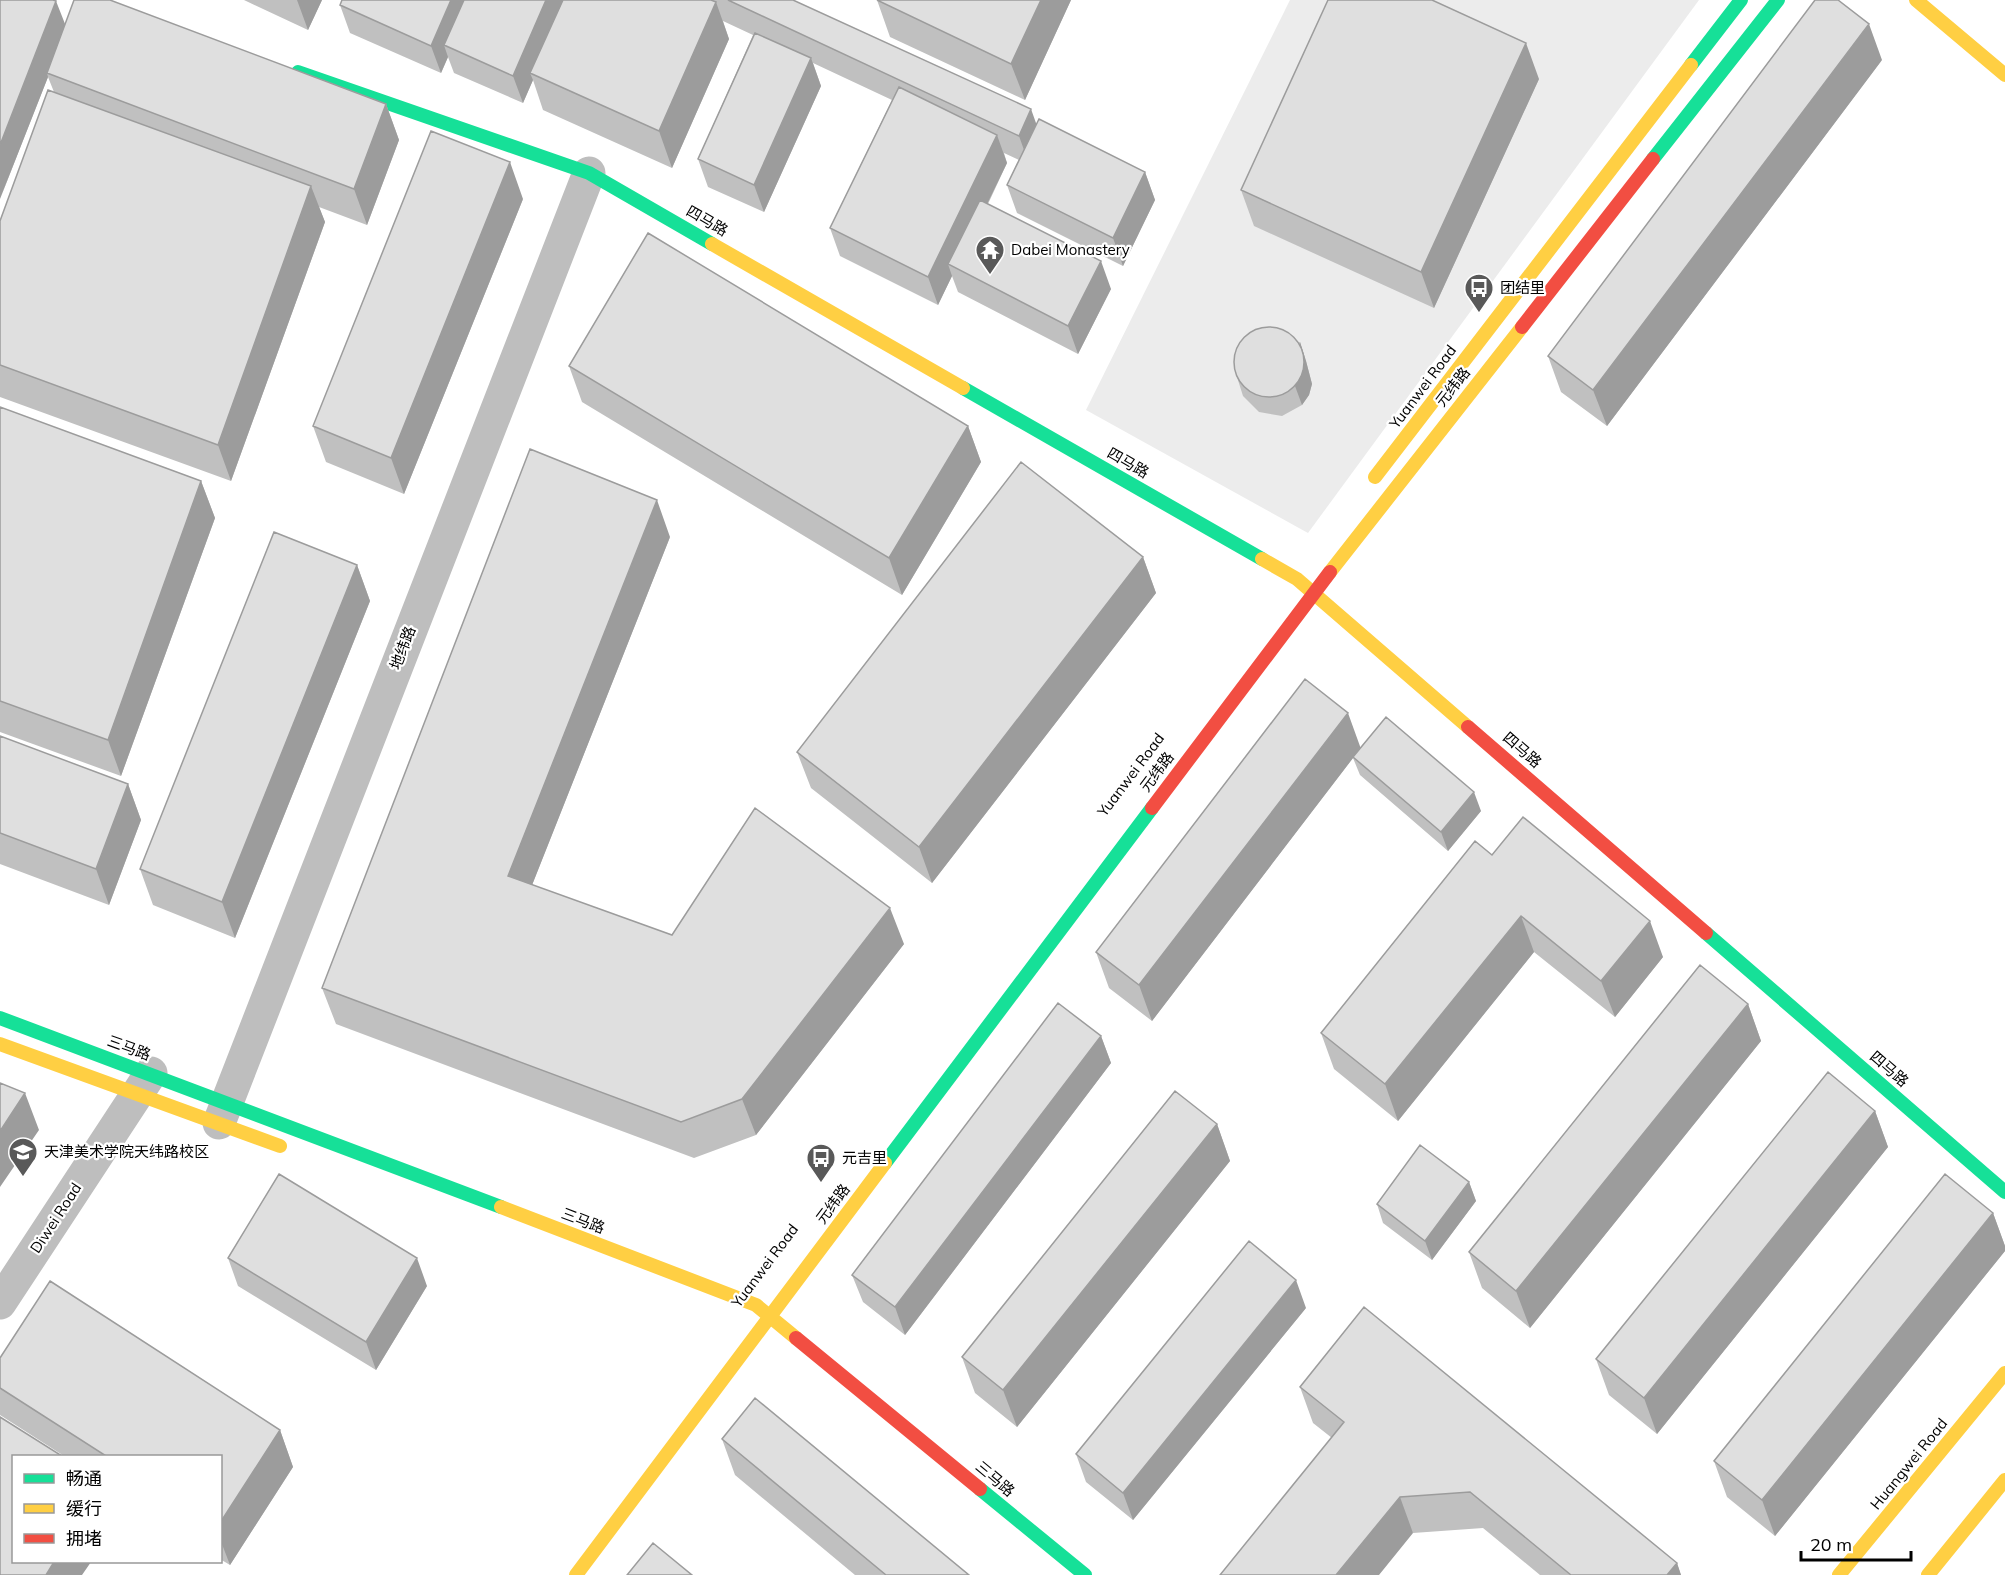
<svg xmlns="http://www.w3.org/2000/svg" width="2005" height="1575" viewBox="0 0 2005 1575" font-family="Mulish,'Noto Sans SC',sans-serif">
	<rect width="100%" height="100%" fill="#fff"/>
	<path fill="#ececec" d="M1290,0H1699L1308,533L1086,410Z"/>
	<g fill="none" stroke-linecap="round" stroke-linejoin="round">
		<path stroke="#bebebe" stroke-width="33" d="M219,1123L589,173
			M0,1303L151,1073"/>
		<path stroke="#16e098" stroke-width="14" d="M1691,65L1741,0
			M298,72L589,173L712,244
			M1653,159L1778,0
			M963,388L1262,559
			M1706,933L2005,1192
			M0,1018L501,1207
			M885,1163L1152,808
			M980,1489L1085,1575"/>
		<path stroke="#ffcf43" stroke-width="14" d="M1916,0L2005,75
			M712,244L963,388
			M1375,477L1691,65
			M1262,559L1297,579L1468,727
			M1330,572L1522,327
			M0,1044L280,1146
			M501,1207L756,1305L796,1338
			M576,1575L885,1163
			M1839,1575L2005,1373
			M1928,1575L2005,1480"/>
		<path stroke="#f24e42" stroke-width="14" d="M1522,327L1653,159
			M1468,727L1706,933
			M1152,808L1330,572
			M796,1338L980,1489"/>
	</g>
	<path fill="#c0c0c0" d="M244,0H322L308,30Z
		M342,0H793L1036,124L1145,172L1155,200L1123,266L1017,213L1007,185L1019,160L1004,153L1007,163L988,204L1111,289L1078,354L958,292L952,276L938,305L840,256L830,228L892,100L813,63L821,86L764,212L708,187L698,159L753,35L723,21L729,39L672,168L543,110L533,80L523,103L454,73L448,57L441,73L350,33L340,5Z
		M877,0H1071L1025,100L890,37Z
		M65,24L386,104L399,140L367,225L319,207L325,222L231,481L0,397V221L54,92L48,77L0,199Z
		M1882,60L1607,426L1561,392L1548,356Z
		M1539,79L1434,308L1254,226L1241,190Z
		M523,199L404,494L326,462L313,426Z
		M1300,342L1306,361L1312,384L1309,395L1302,405L1282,416L1259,412L1243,396L1237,377Z
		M569,366L968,426L981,462L902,595L582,402Z
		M0,407L201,481L215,518L121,776L0,732Z
		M670,537L532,885L672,935L904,944L756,1135L694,1158L336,1024L322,988Z
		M1143,557L1156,593L932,883L811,788L797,752Z
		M357,565L370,601L235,938L153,905L140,869Z
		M0,736L128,784L141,820L109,905L0,864Z
		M1360,747L1481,811L1448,851L1360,775L1353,758L1152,1021L1109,988L1096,952Z
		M1492,855L1663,957L1615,1017L1534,952L1398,1121L1334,1069L1321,1033Z
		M1748,1004L1761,1041L1530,1328L1482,1288L1469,1252Z
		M1101,1036L1111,1063L905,1335L863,1302L852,1275Z
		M1875,1111L1888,1147L1657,1434L1609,1395L1596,1359Z
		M1217,1124L1230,1161L1017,1427L975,1393L962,1357Z
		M1469,1182L1476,1201L1432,1260L1383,1223L1377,1204Z
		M1993,1213L2005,1246V1251L1775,1536L1727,1497L1714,1461Z
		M228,1258L427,1286L376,1370L238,1286Z
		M1306,1308L1133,1520L1086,1482L1076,1454Z
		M0,1358L280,1430L293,1467L230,1565L220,1559V1456H64L0,1415Z
		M1300,1387L1677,1563L1681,1575H1540L1483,1528L1413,1533L1332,1438L1313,1423Z
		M722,1439L969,1575H855L735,1475Z"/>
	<path fill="#9c9c9c" d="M297,0H322L308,30Z
		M451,0H474L444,45L448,57L441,73L431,46Z
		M546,0H568L530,73L533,80L523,103L513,76Z
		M1041,0H1071L1025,100L1011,64Z
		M56,1L67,29L47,73L48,77L0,199V145Z
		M716,2L729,39L672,168L659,131Z
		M1869,24L1882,60L1607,426L1593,390Z
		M1526,43L1539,79L1434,308L1421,272Z
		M811,58L821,86L764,212L754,185Z
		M386,104L399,140L367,225L354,189Z
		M1031,109L1041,137L1029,164L1019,136Z
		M997,135L1007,163L956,268L948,264L952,276L938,305L928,277Z
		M510,162L523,199L404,494L391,458Z
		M1145,172L1155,200L1123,266L1113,238Z
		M311,186L325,222L231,481L218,445Z
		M1101,261L1111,289L1078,354L1068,326Z
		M1300,342L1306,361L1312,384L1309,395L1302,405L1295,386Z
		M968,426L981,462L902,595L889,558Z
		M201,481L215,518L121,776L108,740Z
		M657,500L670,537L521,913L508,876Z
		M1143,557L1156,593L932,883L919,847Z
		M357,565L370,601L235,938L222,902Z
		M1348,713L1361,749L1353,757V758L1152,1021L1139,985Z
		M128,784L141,820L109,905L96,869Z
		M1474,792L1481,811L1448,851L1441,832Z
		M890,908L904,944L756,1135L742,1099Z
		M1521,916L1534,952L1398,1121L1385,1084Z
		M1650,921L1663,957L1615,1017L1601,981Z
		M1748,1004L1761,1041L1530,1328L1516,1291Z
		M1101,1036L1111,1063L905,1335L895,1307Z
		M25,1093L39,1130L0,1187V1131Z
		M1875,1111L1888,1147L1657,1434L1644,1398Z
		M1217,1124L1230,1161L1017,1427L1003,1390Z
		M1469,1182L1476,1201L1432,1260L1425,1241Z
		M1993,1213L2005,1246V1251L1775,1536L1762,1500Z
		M417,1258L427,1286L376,1370L366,1342Z
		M1296,1280L1306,1308L1133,1520L1123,1493Z
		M280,1430L293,1467L230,1565L220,1539V1523Z
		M1400,1497L1413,1533L1379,1575H1336Z
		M54,1562H91L82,1575H46Z
		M1677,1563L1681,1575H1667Z"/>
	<path fill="#dfdfdf" stroke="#9c9c9c" stroke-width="1.5" d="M0,0H53L56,1L0,145Z
		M74,0H110L386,104L354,189L47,73Z
		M342,0H451L431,46L340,5Z
		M464,0H546L513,76L444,45Z
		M563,0H711L716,2L659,131L530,73Z
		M728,0H793L1031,109L1019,136Z
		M877,0H1041L1011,64Z
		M1328,0H1432L1526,43L1421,272L1241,190Z
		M1815,0H1838L1869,24L1593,390L1548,356Z
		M755,33L811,58L754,185L698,159Z
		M899,87L997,135L928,277L830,228Z
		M48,90L311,186L218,445L0,365V221Z
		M1039,119L1145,172L1113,238L1007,185Z
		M431,131L510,162L391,458L313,426Z
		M980,200L1101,261L1068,326L948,264Z
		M648,233L968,426L889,558L569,366Z
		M1234 362a35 35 0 1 1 70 0a35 35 0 1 1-70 0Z
		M0,407L201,481L108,740L0,701Z
		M530,449L657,500L508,876L672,935L755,808L890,908L742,1099L681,1122L322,988Z
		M1021,462L1143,557L919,847L797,752Z
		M274,532L357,565L222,902L140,869Z
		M1305,679L1348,713L1139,985L1096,952Z
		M1386,717L1474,792L1441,832L1353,757Z
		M0,736L128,784L96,869L0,833Z
		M1523,817L1650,921L1601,981L1521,916L1385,1084L1321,1033L1475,841L1492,855Z
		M1700,965L1748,1004L1516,1291L1469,1252Z
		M1058,1003L1101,1036L895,1307L852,1275Z
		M1828,1072L1875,1111L1644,1398L1596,1359Z
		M0,1083L25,1093L0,1131Z
		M1175,1091L1217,1124L1003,1390L962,1357Z
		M1420,1145L1469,1182L1425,1241L1377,1204Z
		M279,1174L417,1258L366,1342L228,1258Z
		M1945,1174L1993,1213L1762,1500L1714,1461Z
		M1249,1241L1296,1280L1123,1493L1076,1454Z
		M50,1281L280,1430L220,1523V1456H106L0,1388V1358Z
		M1364,1307L1677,1563L1667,1575H1571L1470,1492L1400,1497L1336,1575H1220L1344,1422L1300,1387Z
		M755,1398L969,1575H886L722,1439Z
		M0,1417L62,1456H14V1562H54L46,1575H0Z
		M653,1543L692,1575H627Z"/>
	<defs>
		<g id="temple-pin" transform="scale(1.5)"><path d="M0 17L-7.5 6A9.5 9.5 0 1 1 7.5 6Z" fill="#595959" stroke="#fff"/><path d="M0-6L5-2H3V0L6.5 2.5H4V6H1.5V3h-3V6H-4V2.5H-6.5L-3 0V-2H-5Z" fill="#fff"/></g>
		<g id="bus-pin" transform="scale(1.5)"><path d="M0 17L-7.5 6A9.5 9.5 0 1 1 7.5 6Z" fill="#595959" stroke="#fff"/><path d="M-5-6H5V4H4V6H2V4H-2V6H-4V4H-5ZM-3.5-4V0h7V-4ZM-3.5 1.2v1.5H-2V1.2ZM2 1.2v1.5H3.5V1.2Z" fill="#fff"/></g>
		<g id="school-pin" transform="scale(1.5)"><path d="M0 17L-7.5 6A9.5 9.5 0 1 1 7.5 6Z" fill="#595959" stroke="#fff"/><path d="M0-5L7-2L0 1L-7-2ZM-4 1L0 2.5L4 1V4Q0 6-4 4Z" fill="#fff"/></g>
	</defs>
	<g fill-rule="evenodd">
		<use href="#temple-pin" x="990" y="250"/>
		<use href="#bus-pin" x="1479" y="288"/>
		<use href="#school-pin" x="23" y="1152"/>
		<use href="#bus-pin" x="821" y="1158"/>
	</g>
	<g text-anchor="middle" stroke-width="4.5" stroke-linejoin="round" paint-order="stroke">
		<g font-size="15" fill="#000" stroke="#fff">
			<text transform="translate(707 221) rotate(30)" y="5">四马路</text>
			<text transform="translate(1423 387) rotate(-53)" y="5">Yuanwei Road</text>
			<text transform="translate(1453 387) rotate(-52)" y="5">元纬路</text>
			<text transform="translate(1128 463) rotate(30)" y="5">四马路</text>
			<text transform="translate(403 648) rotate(-69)" y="5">地纬路</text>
			<text transform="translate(1522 750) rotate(41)" y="5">四马路</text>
			<text transform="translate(1157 772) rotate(-53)" y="5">元纬路</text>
			<text transform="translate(1131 775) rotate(-53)" y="5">Yuanwei Road</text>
			<text transform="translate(129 1048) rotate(20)" y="5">三马路</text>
			<text transform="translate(1889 1069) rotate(41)" y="5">四马路</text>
			<text transform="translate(833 1204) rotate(-53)" y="5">元纬路</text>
			<text transform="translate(56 1218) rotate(-57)" y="5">Diwei Road</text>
			<text transform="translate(583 1221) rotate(21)" y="5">三马路</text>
			<text transform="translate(765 1266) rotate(-53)" y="5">Yuanwei Road</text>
			<text transform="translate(1909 1464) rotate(-51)" y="5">Huangwei Road</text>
			<text transform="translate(995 1479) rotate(40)" y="5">三马路</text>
		</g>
		<g font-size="15" fill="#000" stroke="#fff" text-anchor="start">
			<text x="1011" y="255">Dabei Monastery</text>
			<text x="1500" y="293">团结里</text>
			<text x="44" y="1157">天津美术学院天纬路校区</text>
			<text x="842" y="1163">元吉里</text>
		</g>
	</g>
	<rect x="12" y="1455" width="210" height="108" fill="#ffffff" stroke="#999999" stroke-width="1.5"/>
	<rect x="24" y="1474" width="30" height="9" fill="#16e098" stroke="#999999" stroke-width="1.5"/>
	<text x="66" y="1485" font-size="18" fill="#000000">畅通</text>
	<rect x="24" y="1504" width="30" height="9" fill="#ffcf43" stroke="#999999" stroke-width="1.5"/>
	<text x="66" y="1515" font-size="18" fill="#000000">缓行</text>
	<rect x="24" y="1534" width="30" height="9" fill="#f24e42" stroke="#999999" stroke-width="1.5"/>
	<text x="66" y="1545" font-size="18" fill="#000000">拥堵</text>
	<path d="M1801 1551v9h110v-9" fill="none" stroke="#000000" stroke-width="3"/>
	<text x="1810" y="1551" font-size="18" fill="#000000" stroke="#ffffff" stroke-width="4.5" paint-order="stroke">20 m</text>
</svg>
